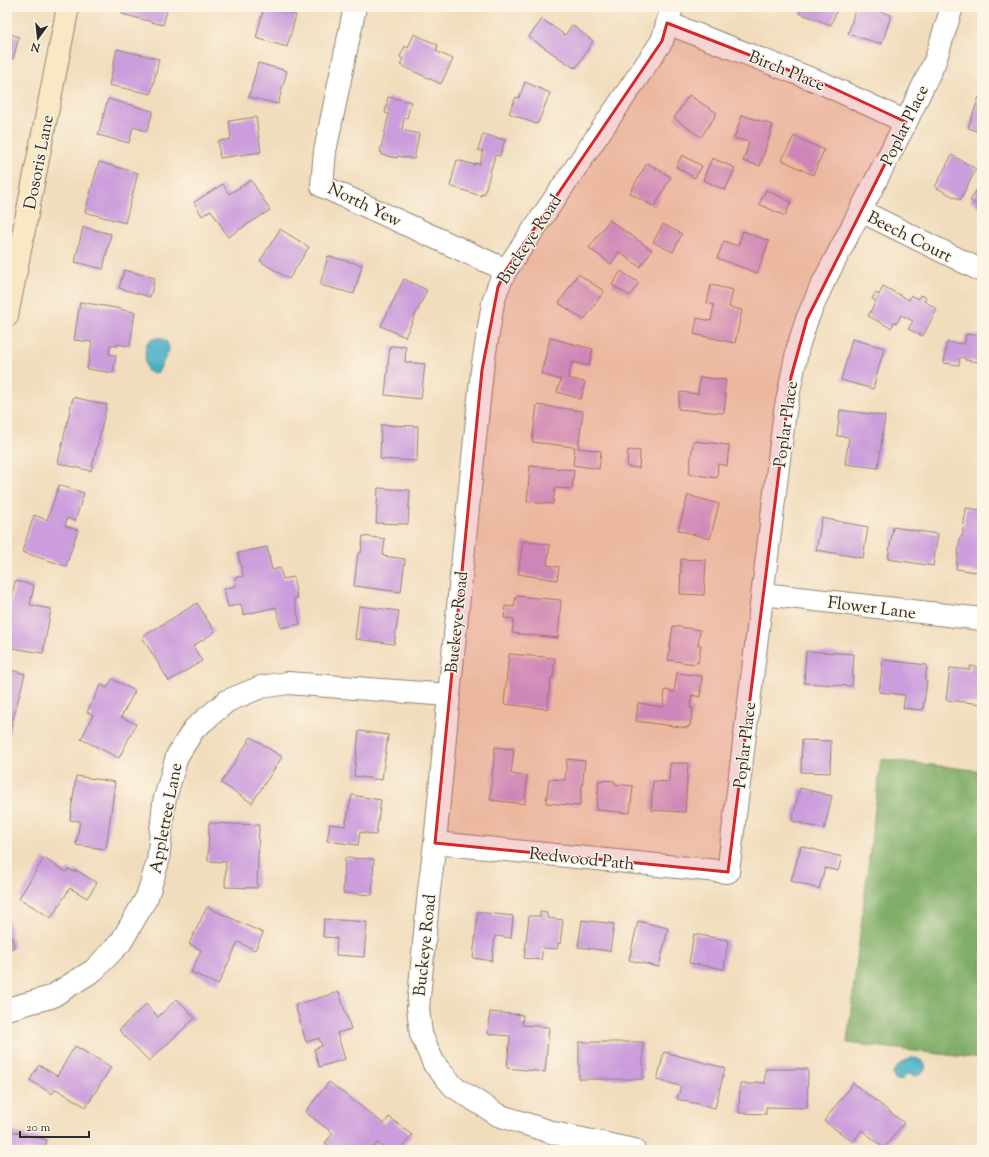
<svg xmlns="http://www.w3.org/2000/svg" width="989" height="1157" viewBox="0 0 989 1157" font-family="'Sorts Mill Goudy',serif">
	<rect width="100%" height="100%" fill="#fcf5e5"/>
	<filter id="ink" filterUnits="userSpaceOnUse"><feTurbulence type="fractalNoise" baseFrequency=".025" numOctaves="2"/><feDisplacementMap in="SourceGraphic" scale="8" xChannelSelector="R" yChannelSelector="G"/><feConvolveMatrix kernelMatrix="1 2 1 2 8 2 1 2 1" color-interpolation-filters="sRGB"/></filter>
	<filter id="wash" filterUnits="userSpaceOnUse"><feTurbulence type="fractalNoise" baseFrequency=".012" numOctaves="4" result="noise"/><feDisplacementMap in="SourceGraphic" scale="16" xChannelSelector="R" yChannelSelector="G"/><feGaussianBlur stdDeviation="0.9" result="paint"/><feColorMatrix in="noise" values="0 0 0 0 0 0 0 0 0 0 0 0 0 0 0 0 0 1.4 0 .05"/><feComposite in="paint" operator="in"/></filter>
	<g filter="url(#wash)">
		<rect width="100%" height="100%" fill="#f1ddbd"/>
		<path fill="#80ad67" stroke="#566c49" d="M881,759L982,771V1059L847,1043Z"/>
		<path fill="#46aec5" stroke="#386c78" d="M156,338C164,337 169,342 169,351L158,372L154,373L148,372C145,368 144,348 147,343C149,340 153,339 156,338Z
			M912,1058C927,1059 931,1072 916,1076C914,1076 912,1074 909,1074C902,1074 905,1084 894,1079L893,1074C896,1065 904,1061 912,1058Z"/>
		<g id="blocks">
			<path fill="#cc9ddc" d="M124,7H168L163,25L122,14Z
				M264,7L296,15L287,47L256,38Z
				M802,7H838L831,25L799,13Z
				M856,7H863L891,15L882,44L848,34Z
				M542,19L565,35L572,25L593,41L576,68L575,66L574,68L529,37Z
				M7,33L19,37L13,59L7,57Z
				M414,34L438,45L436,51L453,59L441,84L400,65L403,59L400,57L405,46L408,48Z
				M117,49L159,59L151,94L109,85Z
				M258,63L287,71L278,104L249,97Z
				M525,82L550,93L538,123L536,124L509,113L516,97L519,98Z
				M689,95L717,113L701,137L674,118Z
				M388,97L411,102L407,118H404L402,130L419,134L414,159L397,156V158L382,155V152H380L389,114L385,113Z
				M979,97L982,98V133L968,128Z
				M108,99L153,111L147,131L133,127L129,143L98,135Z
				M742,115L773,125L760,166L743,161L749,142L734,138Z
				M256,117L261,152L220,158L218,141L231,139L229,121Z
				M483,134L505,140L500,156L495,155L484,195L481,194V196L450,186L457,160L475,165V163L480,164L483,151L478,150Z
				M794,136L824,150L813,175L782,160Z
				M682,155L702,166L695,178L676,167Z
				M952,155L976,169L960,200L935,187Z
				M712,158L735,168L725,190L703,180Z
				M99,162L138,173L125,223L85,212Z
				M647,163L671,177L654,207L630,193Z
				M251,180L270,210L228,237L211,210L202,216L194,202L223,184L229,194Z
				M982,181V208L970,201Z
				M766,190L791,202L785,216L759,204Z
				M609,220L652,250L640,267L619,252L611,264L589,248Z
				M663,224L682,234L673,252L653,242Z
				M83,227L111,234L103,269L75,262Z
				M280,229L309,247L289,279L260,261Z
				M743,231L769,241L757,273L717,258L724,241L738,246Z
				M328,256L362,265L354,294L320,285Z
				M124,270L155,278L150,297L119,288Z
				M621,271L639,283L630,296L612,285Z
				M578,274L604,291L584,320L559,303Z
				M404,279L427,290L405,337L381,326Z
				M711,285L733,290L729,307L742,310L735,343L694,334L697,318L711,321L714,305L707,303Z
				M883,286L909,300L911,295L918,299L920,295L926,297L924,301L937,309L923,336L908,329L913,321L901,315L897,323L894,322L891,328L868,316L876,301L872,299L875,293L879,295Z
				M80,302L122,309V310L135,312L130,346L117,344V346L110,345L109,354L116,355L113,373L87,369L92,342L74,340Z
				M966,334L982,336V364H979V362L965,360V358L960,357L959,365L944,363L947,342L964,344Z
				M550,338L593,349L589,366L572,362L568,378L585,382L581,399L557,392L561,380L541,374Z
				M852,339L884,348L873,389L841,380Z
				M390,346L406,347L405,362L425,364L421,399L385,395Z
				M700,377L726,380L724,395H726L724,412L722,413L678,409L680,392L698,394Z
				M73,397L107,405L91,471L58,463Z
				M537,405L583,411L578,448L601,451L599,469L573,465L575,447L532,442Z
				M840,410L885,416L878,468L845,464L849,437L837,436Z
				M381,425L418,426L417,461L380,459Z
				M693,441L729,445L727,466L718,464L717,478L689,474Z
				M628,450L640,451L639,468L627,467Z
				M530,466L574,470L572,489L555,488L553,504L527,502Z
				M59,485L84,493L75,521L67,518L65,526L78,530L66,566L22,552L34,515L47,520Z
				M378,488L410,490L408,524L376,523Z
				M688,495L719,504L710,539L678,530Z
				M966,508L982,510V573L956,569L960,537H962Z
				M822,518L868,527L863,558L816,550Z
				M893,527L938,534L933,566L888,559Z
				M363,536L385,539L383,556L405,559L401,592L354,586L358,553H361Z
				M523,541L550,545L547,565L559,567L557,580L518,574Z
				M267,547L272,570L280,568L283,579L293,577L297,598L294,599L300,624L281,628L276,607L243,615L241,604L228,607L224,589L236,586L235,578L243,576L238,553Z
				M681,559L706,560L704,595L680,594Z
				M15,581L34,585L30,605L51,609L43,653L7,647V625Z
				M516,596L561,600L558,638L512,633L514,619L504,618L505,606L514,607Z
				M197,603L215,632L193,646L202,661L169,681L142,637Z
				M359,606L399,611L394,644L355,639Z
				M673,626L700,630L698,645H701L698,663L696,662L695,664L668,660Z
				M806,651L854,654L852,686L804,683Z
				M509,654L555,658L553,678H551L547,709L504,704Z
				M883,660L927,665L925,681H927L923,710L903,708L905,695L879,692Z
				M970,666L982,668V704L946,700L950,668L970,670Z
				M7,669L25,674L8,738H7Z
				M677,673L702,676L700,697L692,695L690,708H693L690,726H688V728L636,721L638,703L663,707L665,690L674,692Z
				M112,679L135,691L121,717L136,724L119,758L81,739L93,715L87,712L101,685L107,688Z
				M359,731L388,735L382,780L354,776Z
				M251,737L282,757L252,803L221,783Z
				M802,740L831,741L830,773L801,772Z
				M495,747L514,749L511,774L527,776L525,804L490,800Z
				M567,759L585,761L580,806L546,803L549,779L565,780Z
				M670,763H688L685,812L651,810L653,781L669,782Z
				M76,776L115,782L106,849L76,845L80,821L70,820Z
				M599,780L615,781V784L633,786L630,813L596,810Z
				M800,788L832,796L824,829L792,821Z
				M352,795L381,800L376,835L360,832L358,845L327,841L330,824L345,826Z
				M209,823L259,825L257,888L225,887L226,862L208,861Z
				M801,846L842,857L838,871L825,868L819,889L791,881Z
				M44,858L66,872L68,869L75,872L76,870L97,883L87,898L70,888L51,918L19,898Z
				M345,858L374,859L372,895L343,893Z
				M207,907L263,933L255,950L238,942L218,985L191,972L201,950L189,944Z
				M478,912L513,916L511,938L495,936L492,961L473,958Z
				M540,912L547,913V918L563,920L560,944L558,943L557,949L543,948L541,960L524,958L529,916H540Z
				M7,914L14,948L7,949Z
				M324,919L367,922L364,957L336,955L337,938L323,937Z
				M582,920L614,924L610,951L578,947Z
				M638,921L668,928L659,967L629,960Z
				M694,934L728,940L724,969L689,963Z
				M339,992L351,1029L337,1033L345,1059L319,1067L314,1049L322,1046L319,1038L306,1042L295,1005Z
				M177,999L195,1018L149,1061L119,1030L146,1004L158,1017Z
				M490,1012L523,1015L522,1025L549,1027L545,1072L507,1068L510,1036L488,1034Z
				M579,1042H643V1079H579Z
				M75,1046L111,1067L86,1107L56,1089L52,1094L30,1080L39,1065L57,1076Z
				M664,1052L725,1068L715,1108L677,1099L681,1086L657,1080Z
				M765,1069H808L807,1108L766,1107V1114L739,1113L740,1084H755V1082L764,1083L765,1084Z
				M329,1082L384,1124L389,1117L412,1135L400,1150H386L377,1143L372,1150H335L325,1143L333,1133L305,1112Z
				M853,1083L904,1123L884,1148L862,1130L853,1142L824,1121Z
				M7,1130L47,1140L44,1150H7Z"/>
		</g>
	</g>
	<g filter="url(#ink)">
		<use href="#blocks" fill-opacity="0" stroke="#8e8474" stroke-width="1"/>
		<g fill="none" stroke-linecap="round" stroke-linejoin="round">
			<g stroke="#8e8474" stroke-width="24">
				<path id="street" d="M355,7L325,151L322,186L506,270
					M667,23L822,83L906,122
					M861,211L982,271
					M763,594L982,619
					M435,843L728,872L785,411L798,347L807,319L821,287L906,122L935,61L952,7
					M7,1009L51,997L94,970L121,942L147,897L158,861L164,802L177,756L194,729L227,701L261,687L288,683L449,695
					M634,1150L554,1133L498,1115L454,1087L434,1064L421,1034L418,1008L429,890L435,843L449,695L482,370L493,303L498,287L506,270L662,41L672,7"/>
			</g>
			<g stroke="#8e8474" stroke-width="24">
				<path id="secondary" d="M7,316L68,7"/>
			</g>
			<use href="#street" stroke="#fff" stroke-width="22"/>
			<use href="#secondary" stroke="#fae7c3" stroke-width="22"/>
		</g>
	</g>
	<path fill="#d62828" fill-opacity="0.2" stroke="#d62828" stroke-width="3" stroke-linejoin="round" d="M667,23L822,83L906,122L807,319L791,377L728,872L435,843L482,370L498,287L506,270L662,41Z"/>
	<g text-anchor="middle" stroke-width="3" stroke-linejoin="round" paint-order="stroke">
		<g font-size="17" fill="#2b2b2b" stroke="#fcf5e5">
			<text transform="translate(787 70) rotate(22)" y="6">Birch Place</text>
			<text transform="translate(904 125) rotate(-64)" y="6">Poplar Place</text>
			<text transform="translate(38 162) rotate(-79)" y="6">Dosoris Lane</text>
			<text transform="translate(365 204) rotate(26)" y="6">North Yew</text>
			<text transform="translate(910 236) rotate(27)" y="6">Beech Court</text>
			<text transform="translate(529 239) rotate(-57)" y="6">Buckeye Road</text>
			<text transform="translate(785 424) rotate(-82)" y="6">Poplar Place</text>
			<text transform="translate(872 607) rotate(7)" y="6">Flower Lane</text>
			<text transform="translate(456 622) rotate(-84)" y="6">Buckeye Road</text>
			<text transform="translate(744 745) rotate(-83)" y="6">Poplar Place</text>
			<text transform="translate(165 818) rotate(-79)" y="6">Appletree Lane</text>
			<text transform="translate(582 858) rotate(6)" y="6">Redwood Path</text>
			<text transform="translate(424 945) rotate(-84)" y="6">Buckeye Road</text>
		</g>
	</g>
	<rect width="989" height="1157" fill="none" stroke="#fcf5e5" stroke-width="24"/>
	<g transform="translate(38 38) rotate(195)" stroke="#fcf5e5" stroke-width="3" paint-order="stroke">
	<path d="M0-3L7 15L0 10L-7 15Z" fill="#2b2b2b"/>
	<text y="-6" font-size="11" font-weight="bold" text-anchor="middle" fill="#2b2b2b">N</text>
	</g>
	<path d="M20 1131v6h69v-6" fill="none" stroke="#2b2b2b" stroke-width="2"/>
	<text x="26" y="1131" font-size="12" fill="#2b2b2b" stroke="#fcf5e5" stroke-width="3" paint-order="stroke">20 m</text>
</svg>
